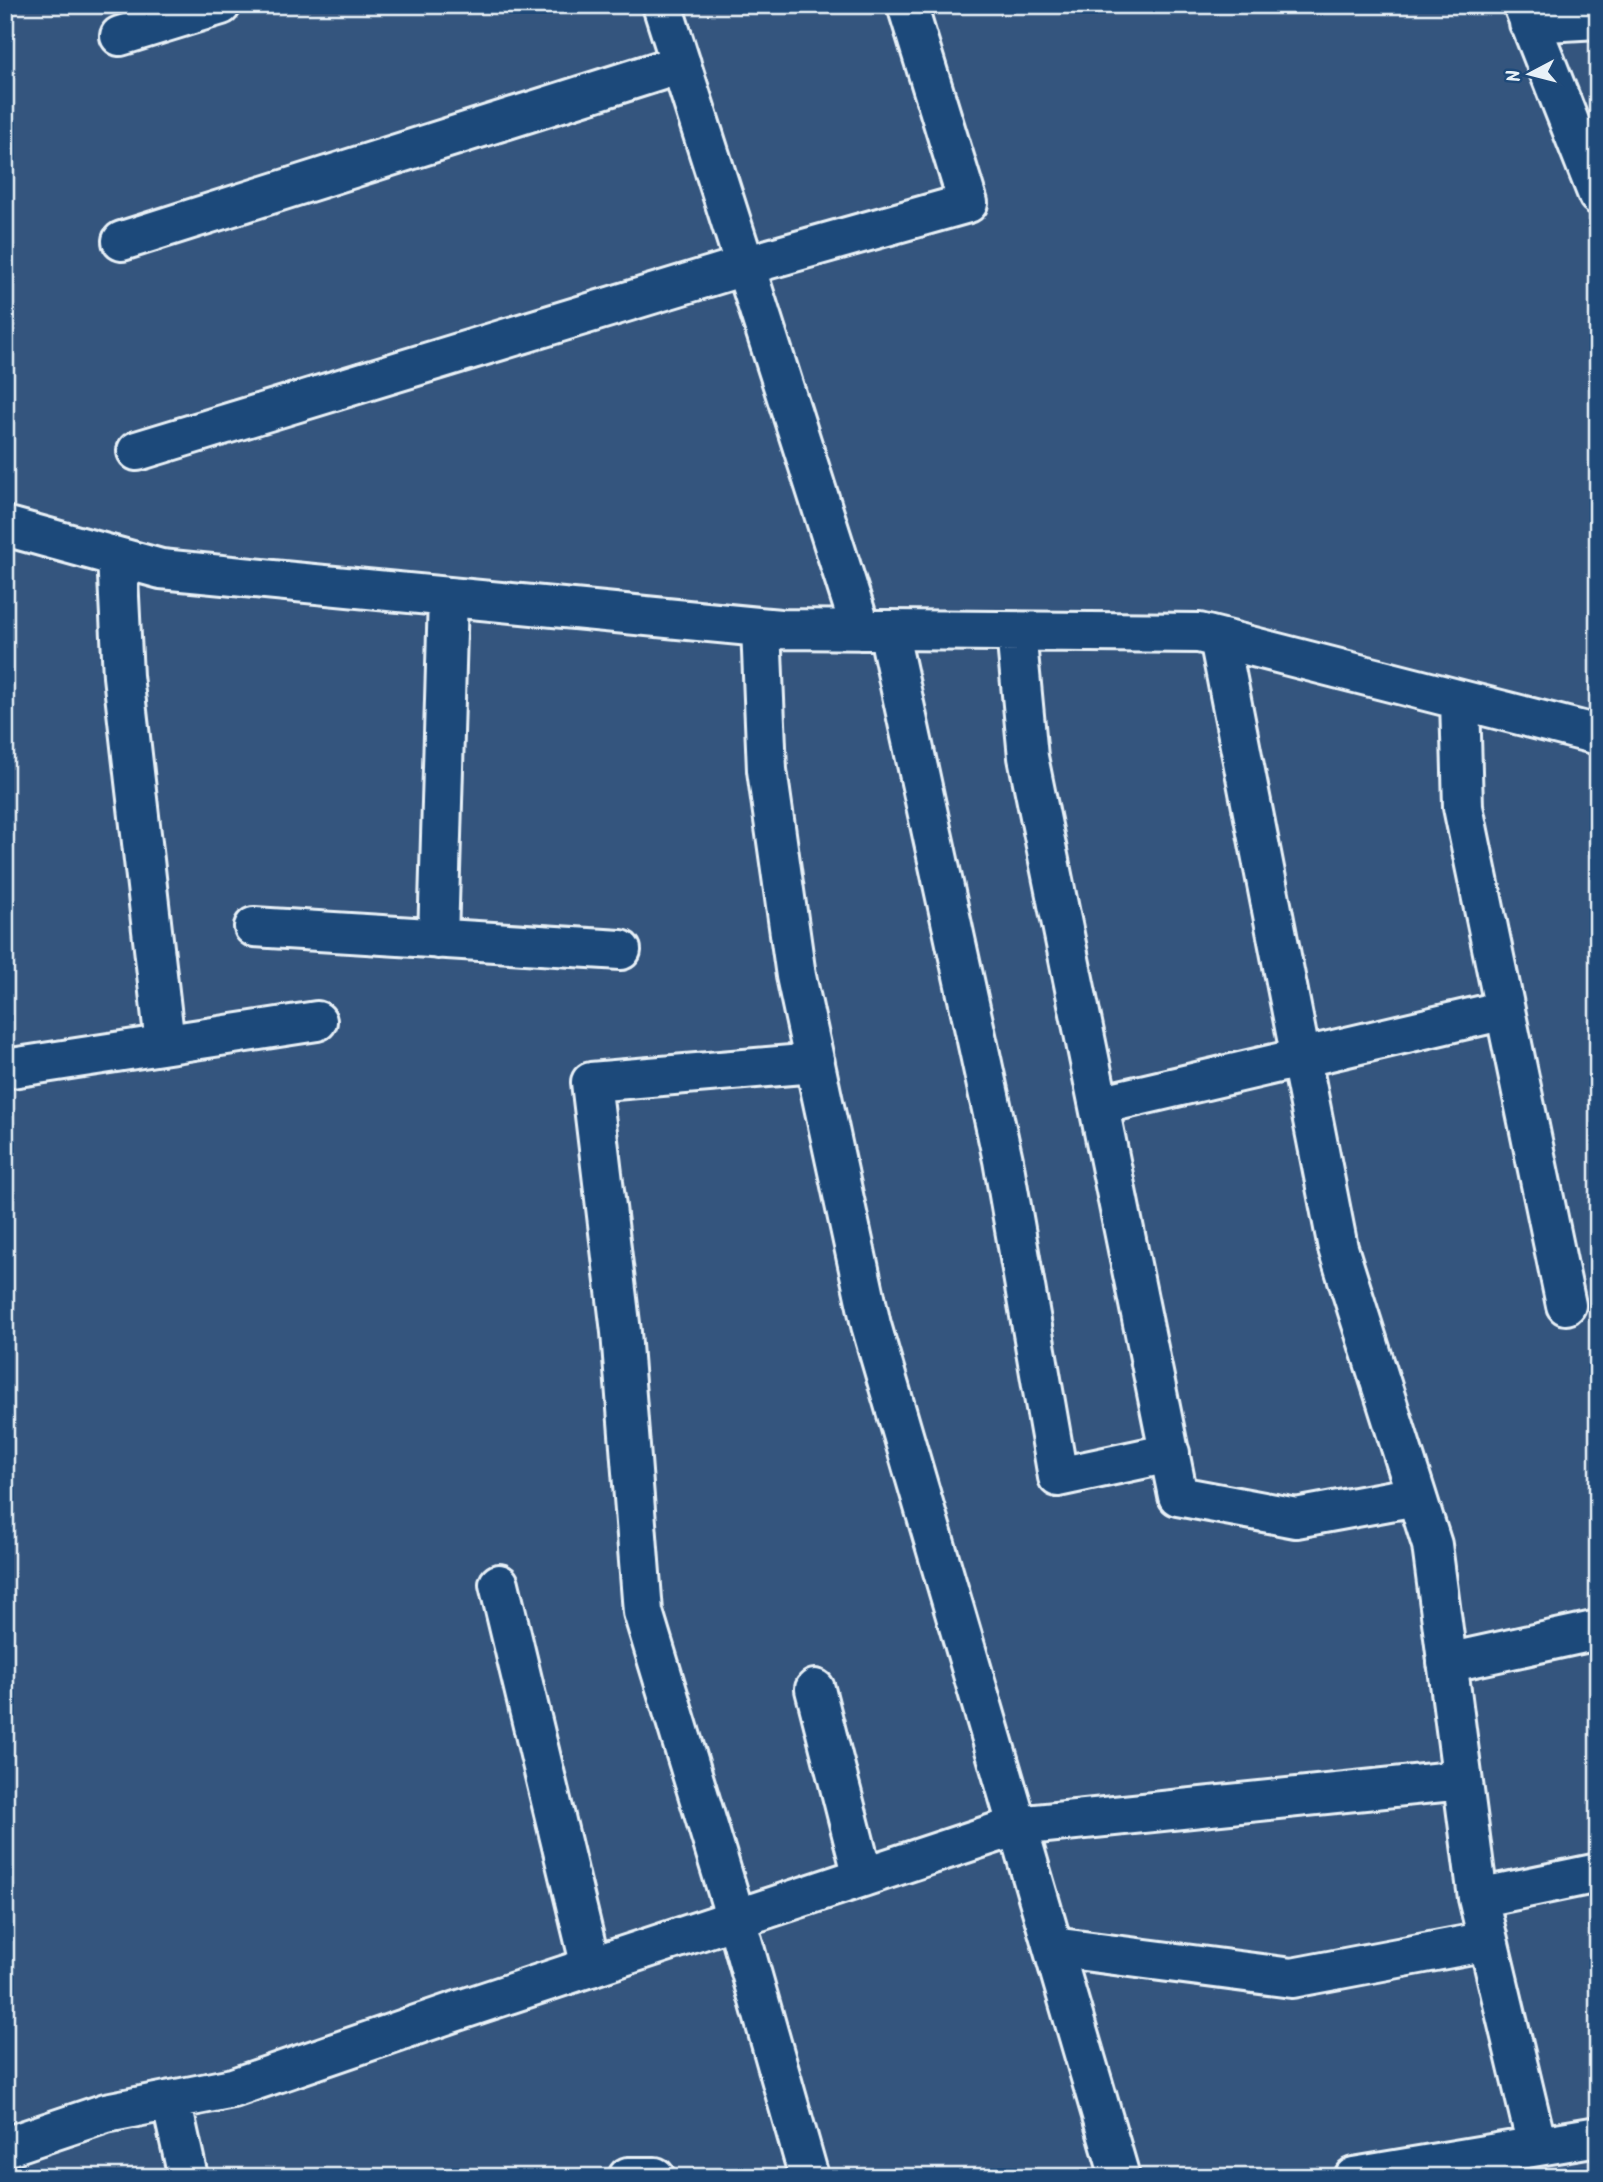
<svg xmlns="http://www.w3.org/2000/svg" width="1603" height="2182" viewBox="0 0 1603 2182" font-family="Kalam,sans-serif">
	<rect width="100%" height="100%" fill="#34557e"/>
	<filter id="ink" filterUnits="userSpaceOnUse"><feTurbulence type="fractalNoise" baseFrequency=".0143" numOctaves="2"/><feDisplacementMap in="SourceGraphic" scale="14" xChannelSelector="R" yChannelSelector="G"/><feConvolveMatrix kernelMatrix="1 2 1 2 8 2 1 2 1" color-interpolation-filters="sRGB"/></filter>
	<g filter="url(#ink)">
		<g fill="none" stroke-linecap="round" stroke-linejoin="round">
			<g stroke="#e8f1f8" stroke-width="44">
				<path id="minor" d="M662,5L861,630
					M1523,5L1598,195
					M1529,23L1598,19
					M120,36L221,5
					M122,241L681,64
					M137,451L744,266L968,203L907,5
					M5,526L161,569L780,629L1199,633L1598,735
					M117,557L123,676L165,1044
					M761,628L767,770L796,976L871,1325L1120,2177
					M888,630L1003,1160L1058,1477L1170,1453
					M1016,632L1028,757L1178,1496L1296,1518L1416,1496
					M1219,638L1338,1248L1432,1545L1478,1898L1537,2146
					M1460,700L1463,807L1566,1305
					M254,927L621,950
					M438,939L448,597
					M5,1069L317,1021
					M1099,1105L1505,1010
					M499,1584L591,1967
					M1447,1663L1598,1630
					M815,1689L863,1877
					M1478,1898L1598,1873
					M1053,1947L1292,1978L1488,1941
					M171,2100L188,2177
					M5,2147L106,2113L233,2088L454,2012L1017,1826L1462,1780
					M628,2177H655
					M809,2177L736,1919L643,1612L621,1332L591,1082L815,1063
					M1354,2177L1598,2136"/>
			</g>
			<use href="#minor" stroke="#1f4a7a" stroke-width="38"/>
		</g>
	</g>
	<rect width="1603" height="2182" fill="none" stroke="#1f4a7a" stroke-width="28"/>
	<rect x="14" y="14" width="1575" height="2154" fill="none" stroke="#e8f1f8" stroke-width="2.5" filter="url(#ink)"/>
	<g transform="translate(1530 74) rotate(263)" stroke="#1f4a7a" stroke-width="5" paint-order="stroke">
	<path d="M0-5L12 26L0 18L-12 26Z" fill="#e8f1f8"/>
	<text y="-10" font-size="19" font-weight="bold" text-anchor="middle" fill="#e8f1f8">N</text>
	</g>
</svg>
